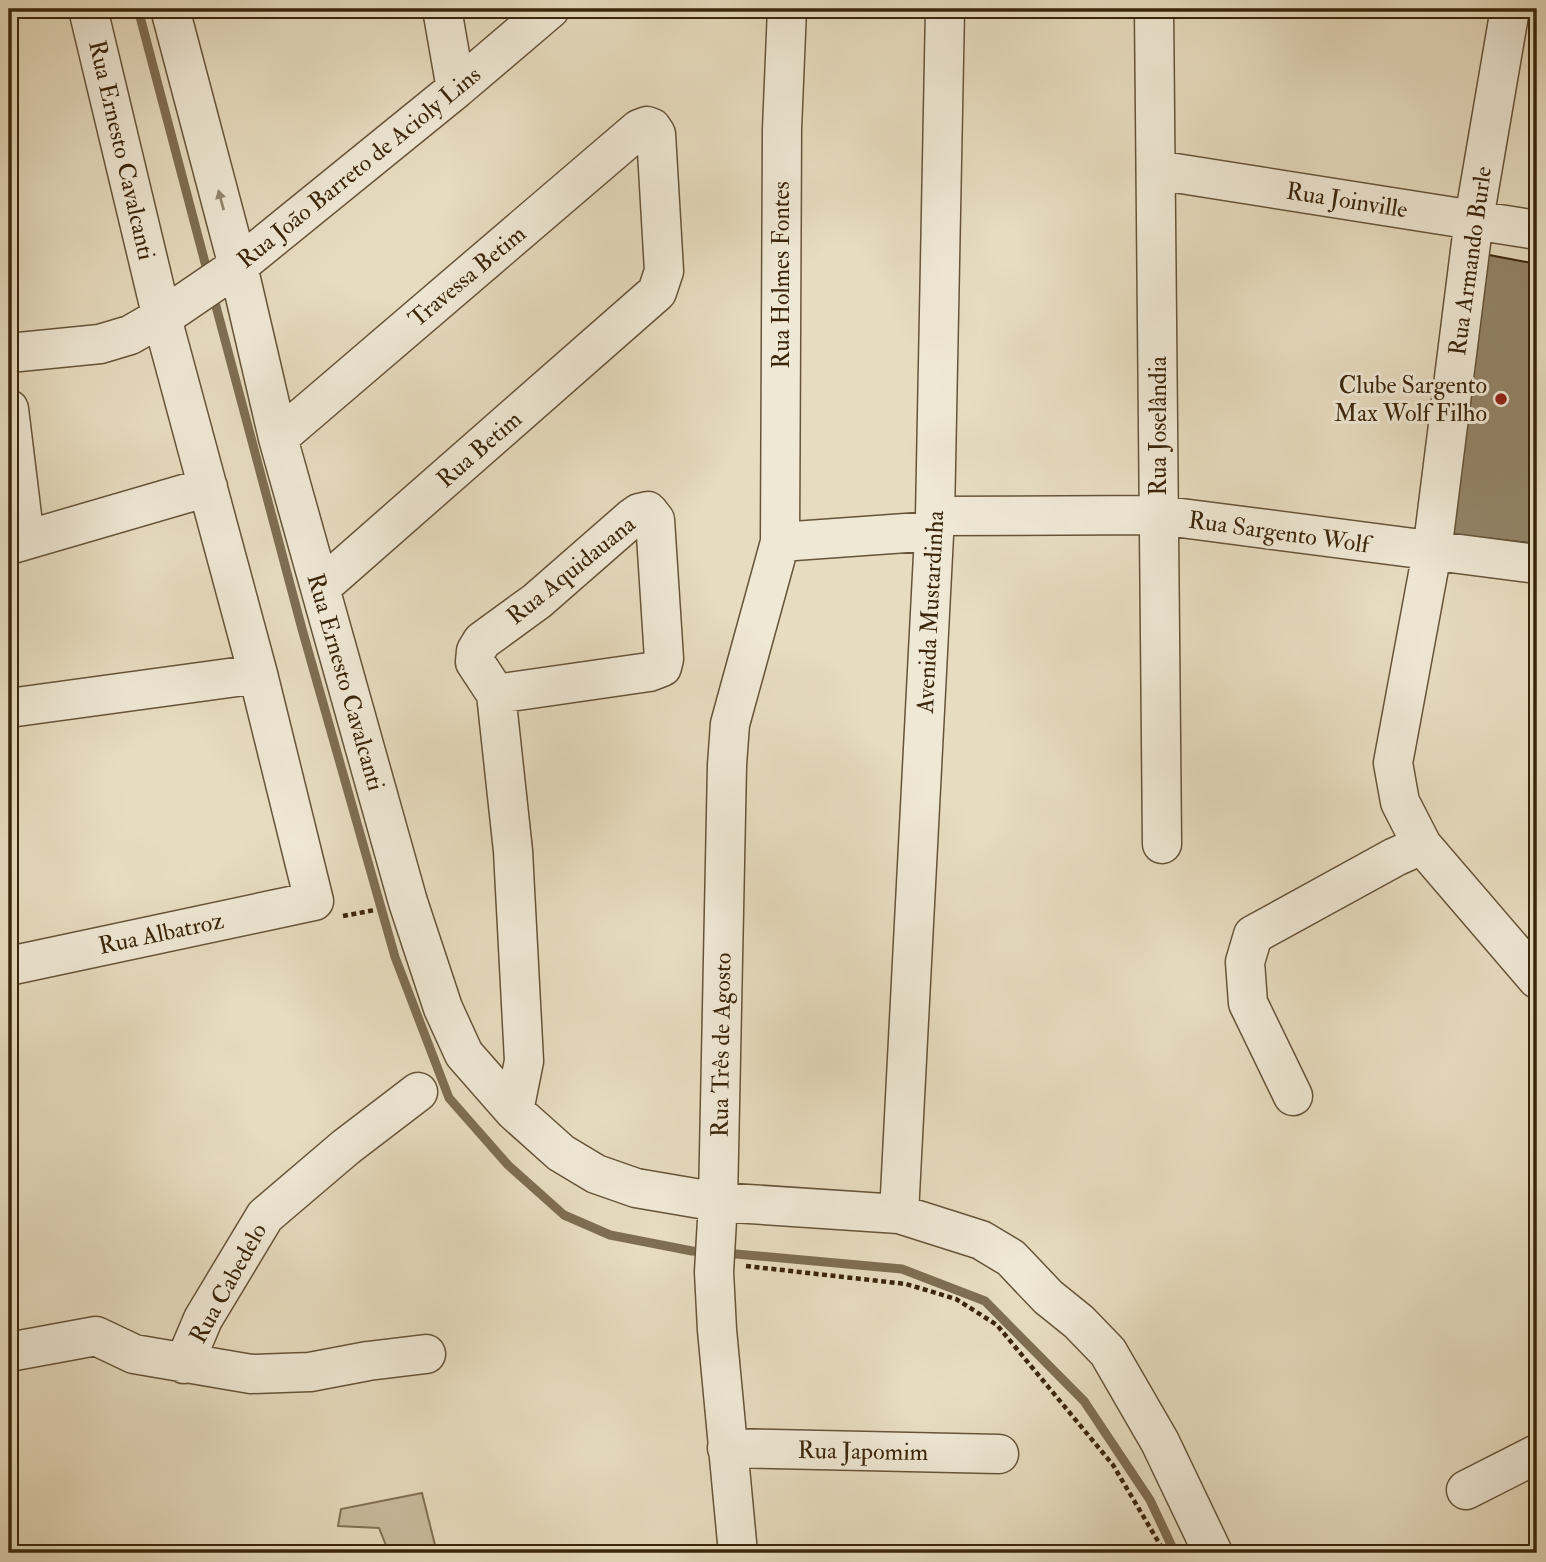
<svg xmlns="http://www.w3.org/2000/svg" width="1546" height="1562" viewBox="0 0 1546 1562" font-family="'IM FELL Double Pica',serif">
	<rect width="100%" height="100%" fill="#e7dcbf"/>
	<filter id="stains"><feTurbulence type="fractalNoise" baseFrequency=".00286" numOctaves="4"/><feColorMatrix values="0 0 0 0 .2 0 0 0 0 .09 0 0 0 0 .02 0 0 0 .5 -.17"/></filter>
	<radialGradient id="worn" r=".72"><stop offset=".6" stop-color="#630" stop-opacity="0"/><stop offset="1" stop-color="#630" stop-opacity=".3"/></radialGradient>
	<path fill="#cabda0" stroke="#827256" stroke-width="2" d="M422,1493L437,1553H389L379,1528L338,1526L341,1509Z"/>
	<g fill="none" stroke-linecap="round" stroke-linejoin="round">
		<path stroke="#7f6e52" stroke-width="9" d="M138,9L208,274
			M213,295L302,629L395,957L449,1098L508,1165L564,1215L610,1235L692,1251L708,1252
			M725,1253L902,1269L985,1301L1084,1401L1150,1500L1175,1553"/>
	</g>
	<path fill="#948569" stroke="#3b260b" stroke-width="2" d="M1484,254L1537,264V544L1448,534Z"/>
	<g fill="none" stroke-linecap="round" stroke-linejoin="round">
		<g stroke="#665438" stroke-width="41">
			<path id="minor" d="M170,9L238,266L278,438L408,902L443,1008L464,1054L514,1111L561,1153L596,1174L636,1188L718,1202L899,1214L981,1240L1011,1258L1048,1297L1079,1322L1108,1352L1160,1442L1213,1553
				M442,9L456,89
				M1154,9L1162,844
				M1510,9L1474,219L1432,552L1393,763L1400,802L1422,845L1537,979
				M1156,170L1537,230
				M9,353L100,344L130,335L172,311L238,266L456,89L550,9
				M9,409L25,540
				M278,438L639,129L647,126L652,128L656,134L664,271L657,292L320,588
				M935,516L1158,515L1537,564
				M780,542L934,531
				M9,545L208,487
				M496,694L649,672L662,667L664,659L655,520L648,511L639,513L632,518L537,601L482,641L476,651L475,662L496,694L513,851L524,1061L514,1111
				M9,708L258,674
				M9,966L314,901L258,674L162,318L88,9
				M1293,1096L1248,1003L1245,962L1253,935L1395,857L1422,845
				M899,1214L935,516L945,9
				M9,1352L96,1336L134,1354L251,1374L310,1372L368,1361L426,1354
				M184,1364L203,1319L265,1216L346,1147L418,1092
				M727,1448L999,1454
				M1466,1490L1537,1454
				M738,1553L717,1330L714,1272L718,1202L727,765L730,724L780,542L782,129L787,9"/>
		</g>
		<path stroke="#3b260b" stroke-width="4.5" stroke-dasharray="5 3.5" stroke-linecap="butt" d="M343,916L375,910
			M746,1266L906,1284L956,1299L997,1325L1113,1465L1165,1553"/>
		<use href="#minor" stroke="#efe8d5" stroke-width="38"/>
	</g>
	<defs><path id="oneway-solid" d="M-6-.8H1V-3.2L6.5 0L1 3.2V.8H-6Z" transform="scale(1.75)"/></defs>
	<use fill="#958770" href="#oneway-solid" transform="translate(221 200) rotate(-105)"/>
	<circle fill="#8f2418" stroke="#efe8d5" stroke-width="2.5" cx="1501" cy="399" r="7"/>
	<g text-anchor="middle" stroke-width="6" stroke-linejoin="round" paint-order="stroke">
		<g font-size="24" fill="#3b260b" stroke="#efe8d5">
			<text transform="translate(122 150) rotate(77)" y="8">Rua Ernesto Cavalcanti</text>
			<text transform="translate(359 167) rotate(-39)" y="8">Rua João Barreto de Acioly Lins</text>
			<text transform="translate(1347 200) rotate(9)" y="8">Rua Joinville</text>
			<text transform="translate(1470 261) rotate(-82)" y="8">Rua Armando Burle</text>
			<text transform="translate(781 275) rotate(-90)" y="8">Rua Holmes Fontes</text>
			<text transform="translate(467 276) rotate(-40)" y="8">Travessa Betim</text>
			<text transform="translate(1158 426) rotate(-90)" y="8">Rua Joselândia</text>
			<text transform="translate(479 449) rotate(-41)" y="8">Rua Betim</text>
			<text transform="translate(1279 532) rotate(8)" y="8">Rua Sargento Wolf</text>
			<text transform="translate(571 570) rotate(-39)" y="8">Rua Aquidauana</text>
			<text transform="translate(930 612) rotate(-87)" y="8">Avenida Mustardinha</text>
			<text transform="translate(346 682) rotate(74)" y="8">Rua Ernesto Cavalcanti</text>
			<text transform="translate(161 933) rotate(-12)" y="8">Rua Albatroz</text>
			<text transform="translate(721 1045) rotate(-89)" y="8">Rua Três de Agosto</text>
			<text transform="translate(228 1283) rotate(-61)" y="8">Rua Cabedelo</text>
			<text transform="translate(863 1451) rotate(1)" y="8">Rua Japomim</text>
		</g>
		<g font-size="24" fill="#3b260b" stroke="#efe8d5" text-anchor="end">
			<text x="1487" y="393">Clube Sargento<tspan x="1487" dy="28">Max Wolf Filho</tspan></text>
		</g>
	</g>
	<rect width="1546" height="1562" fill="none" stroke="#e7dcbf" stroke-width="35"/>
	<rect x="10" y="10" width="1525" height="1541" fill="none" stroke="#3b260b" stroke-width="3.5"/>
	<rect x="18" y="18" width="1511" height="1527" fill="none" stroke="#3b260b" stroke-width="2"/>
	<rect width="100%" height="100%" filter="url(#stains)"/>
	<rect width="100%" height="100%" fill="url(#worn)"/>
</svg>
